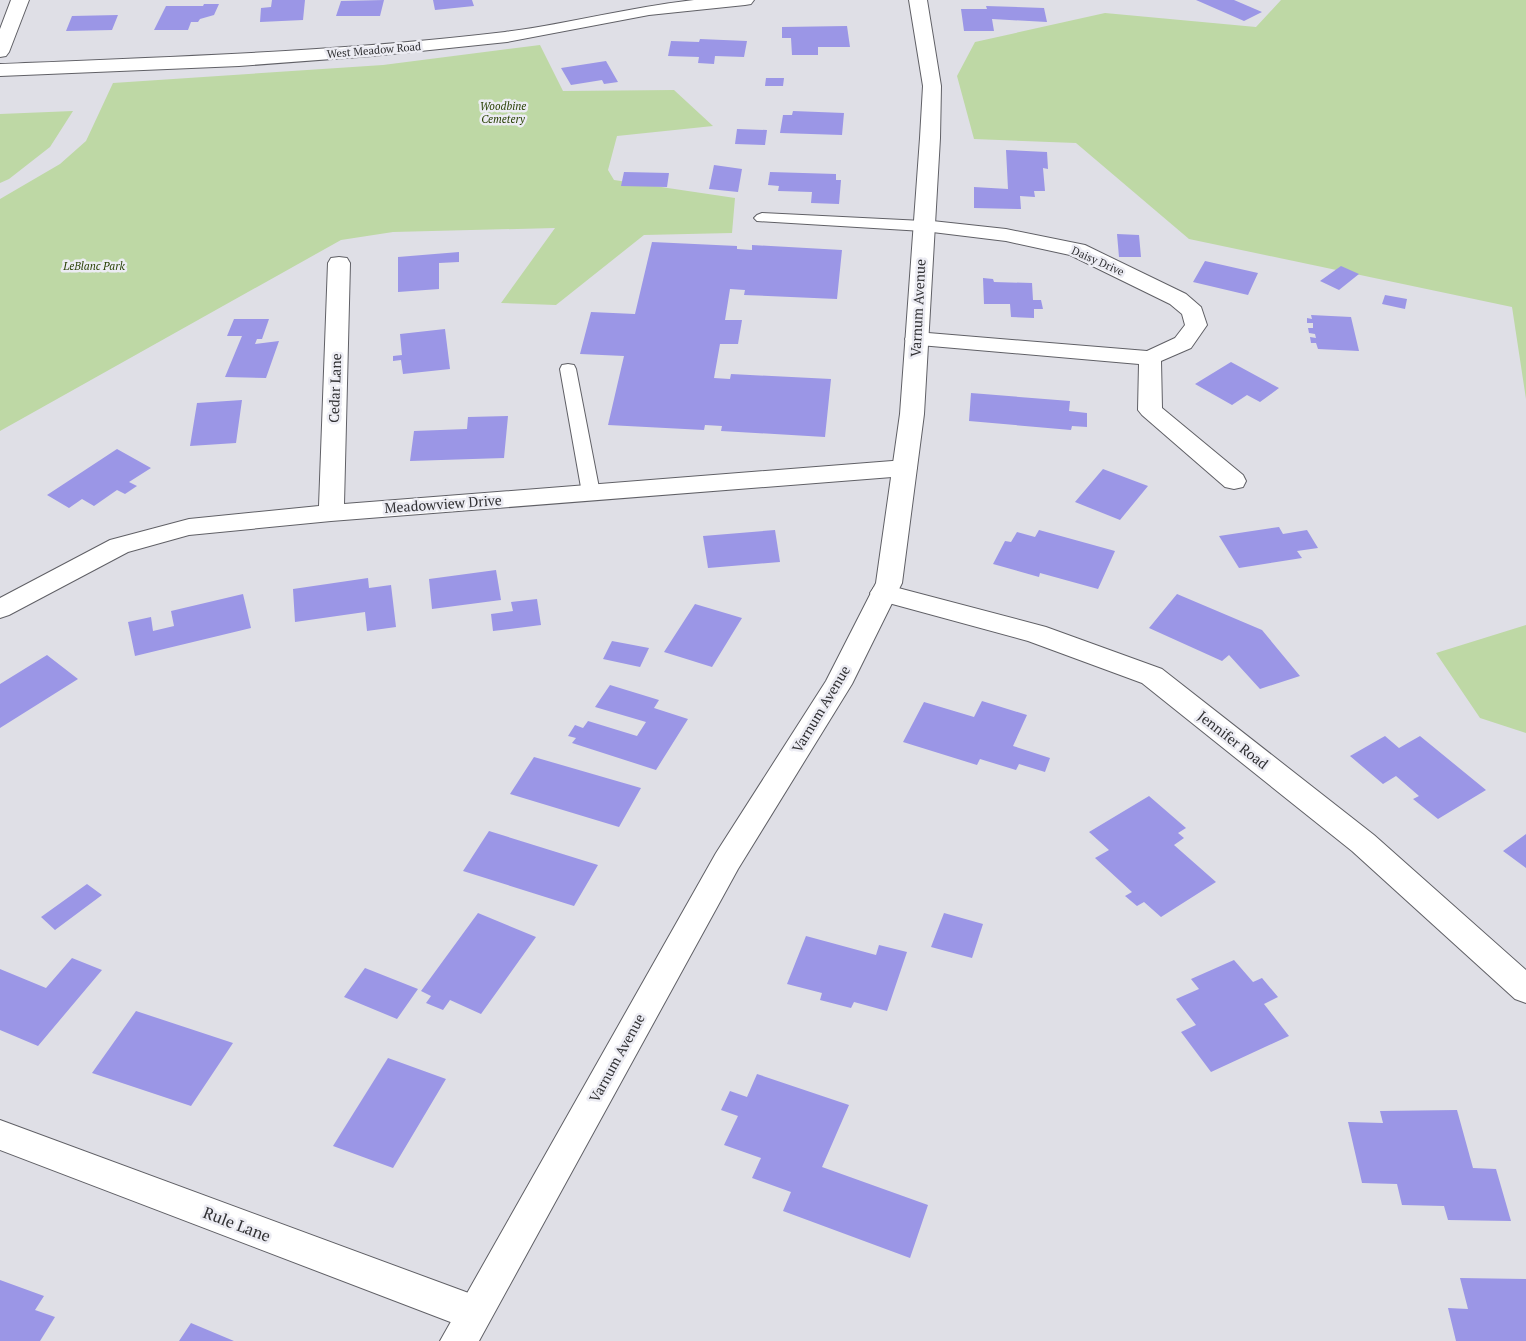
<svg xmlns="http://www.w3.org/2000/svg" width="1526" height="1341" viewBox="0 0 1526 1341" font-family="'PT Serif',serif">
	<rect width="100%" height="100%" fill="#dfdfe6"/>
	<path fill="#bed8a5" d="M1281,0H1526V399L1512,307L1189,239L1076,143L974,139L957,76L975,42L1105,13L1256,27Z
		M540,45L563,91L674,90L713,126L617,136L608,170L614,180L735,198L732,233L644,235L556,305L501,303L555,228L393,232L341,240L0,431V199L60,164L86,141L113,83L383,65Z
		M73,111L50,147L9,179L0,183V114Z
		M1526,625V733L1480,718L1436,653Z"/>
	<path fill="#9b96e6" d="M272,0H305L303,20L260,22L261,8L271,7Z
		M384,0L380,16H336L341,1Z
		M433,0H472L474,6L435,10Z
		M1196,0H1234L1262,12L1244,21Z
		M204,4H219L214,15L200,19L198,22H191L188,30H154L166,6H203Z
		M986,6L1044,8L1047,22L992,19L994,31H964L961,9H987Z
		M118,15L112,30L66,31L72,16Z
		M847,26L850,47H818V55H792L791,38H782V27Z
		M700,39L747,41L744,57L715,56L714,64L698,63L699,57L668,56L671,41L699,42Z
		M606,61L618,82L604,84L602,80L571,85L561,68Z
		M766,78H784L783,86H765Z
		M793,111L844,113L842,135L780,133L783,115H792Z
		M737,129L767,130L765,145L735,144Z
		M1006,150L1047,152L1048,169L1043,168L1045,191H1034L1035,197L1020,196L1021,209L974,208V187L1008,189Z
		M714,165L742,169L738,192L709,189Z
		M624,172L669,173L667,187L621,186Z
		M770,172L836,174V180H841L839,204L811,203L812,192L778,191L779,186L768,185Z
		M1117,234L1139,235L1141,257H1119Z
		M652,242L737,246V249L752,250V245L842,250L837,299L744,295L745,290L730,289L725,320H742L738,344H720L714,378L730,379L731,374L831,379L825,437L721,431L722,426L705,425L704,430L608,425L624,356L580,354L591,312L635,314Z
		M459,252V262L439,263V289L398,292V257Z
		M1205,261L1258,273L1248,295L1193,282Z
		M1341,266L1359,274L1339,290L1320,281Z
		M983,278L993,279L994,282L1032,283L1033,300H1041L1043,309H1034V318L1011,317L1010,304H984Z
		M1385,295L1407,299L1405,309L1382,304Z
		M1311,315L1351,317L1359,351L1318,349L1316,343H1311L1310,337L1316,338L1315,334L1309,333L1308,328H1313V323H1307V318L1312,319Z
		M234,319H269L262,339H257L255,344L279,341L266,378L225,377L242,336H227Z
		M445,329L450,369L403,374L401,360L393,361V356L402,355L400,334Z
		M1231,362L1279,388L1260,402L1247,395L1232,405L1195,384Z
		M971,393L1070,401L1069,411L1087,413V427L1072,426L1071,430L969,421Z
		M242,400L236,443L190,446L197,403Z
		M508,416L504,458L410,461L414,431L467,429L468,417Z
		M117,449L151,468L129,482L137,486L125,494L117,490L94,506L82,499L69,508L47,495Z
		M1103,469L1148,486L1120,520L1075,502Z
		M1279,527L1283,534L1307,530L1318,548L1297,551L1302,558L1239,568L1219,536Z
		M775,530L780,562L708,568L703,536Z
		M1039,530L1115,551L1098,589L1040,573L1039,577L993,564L1005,541L1011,542L1017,532L1035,537Z
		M496,570L501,600L432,609L429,579Z
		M368,578L369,588L391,585L396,627L367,631L365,612L295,622L293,589Z
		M243,594L251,628L135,656L128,622L151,617L153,631L174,626L171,611Z
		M1177,594L1262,630L1300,676L1260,689L1229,655L1222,661L1149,628Z
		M537,599L541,625L493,631L491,614L513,611L511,602Z
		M695,604L742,618L712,667L664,652Z
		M612,641L649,648L640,667L603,659Z
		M47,655L78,679L0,728V684Z
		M610,685L659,700L654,708L688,719L656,770L572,743L576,738L568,736L575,725L583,728L588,721L637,736L646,722L595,707Z
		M982,701L1027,715L1013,746L1050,758L1045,772L1019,764L1016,770L980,759L977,765L903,742L924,702L974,717Z
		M1385,736L1399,748L1420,736L1486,790L1438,819L1413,799L1419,796L1396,776L1383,784L1350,756Z
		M534,757L641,788L619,827L510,794Z
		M1149,796L1186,828L1178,833L1184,838L1174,845L1216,882L1161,917L1144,902L1137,906L1125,896L1132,892L1095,858L1109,850L1089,832Z
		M489,831L598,865L574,906L463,871Z
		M1526,834V868L1503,851Z
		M87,884L102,895L55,930L41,917Z
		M478,913L536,937L481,1014L450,1000L443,1010L426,1003L431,996L421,991Z
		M944,913L983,924L972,958L931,947Z
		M806,936L876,955L879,945L907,952L887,1011L854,1002L851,1008L820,1000L822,993L787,984Z
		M72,958L102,970L38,1046L0,1030V969L46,988Z
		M1234,960L1253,982L1262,978L1278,997L1264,1004L1289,1036L1211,1072L1181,1032L1196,1025L1176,999L1199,989L1191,979Z
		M365,968L418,989L397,1019L344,997Z
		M136,1011L233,1043L191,1106L92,1073Z
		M388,1058L446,1079L393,1168L333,1146Z
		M757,1074L849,1105L822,1167L928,1205L910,1258L783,1211L791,1192L752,1178L761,1158L724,1145L738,1116L721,1110L730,1091L747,1097Z
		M1457,1110L1473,1168L1496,1169L1511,1221L1448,1220L1444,1206L1402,1205L1397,1184L1362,1183L1348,1122L1383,1123L1380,1111Z
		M1460,1278L1526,1279V1341H1456L1448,1308L1468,1309Z
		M0,1280L44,1296L35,1310L55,1317L40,1341H0Z
		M191,1323L234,1341H179Z"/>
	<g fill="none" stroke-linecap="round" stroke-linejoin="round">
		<g stroke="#606066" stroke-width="2">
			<path id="service" d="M762,213L923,221L931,226L923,231L757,221L754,218L757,215Z
				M568,364L574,365L576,369L600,493L597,497H585L582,493L560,369L562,365Z"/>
		</g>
		<g stroke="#606066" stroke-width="2">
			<path id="minor" d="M11,0H29L9,52L6,56L0,57V29Z
				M923,220L1006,229L1085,245L1186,294L1201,307L1207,325L1191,348L1161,361L1162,408L1243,475L1246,481L1243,487L1234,489L1225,487L1142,415L1138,410L1139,364L908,344L905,339L908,334L916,332L1147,351L1175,338L1185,325L1182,314L1170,304L1070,255L1006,241L916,230L913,226L916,222Z
				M339,257L347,258L350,263L344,504L905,460L914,463L917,468L914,473L905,476L331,521L189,535L128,552L9,615L0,618V598L110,540L189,519L319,506L328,263L331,258Z
				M883,584L1046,627L1162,669L1374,835L1526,970V1003L1515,999L1352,851L1142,683L1028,641L874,599L870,593L874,587Z
				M0,1120L474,1295L487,1301L493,1313L487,1325L474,1331L0,1150Z"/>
		</g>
		<g stroke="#606066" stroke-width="2">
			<path id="tertiary" d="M694,0H754L751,4L745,5L649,15L507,42L372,56L239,66L0,76V64C169,57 337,52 505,32C568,24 630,7 694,0Z"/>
		</g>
		<g stroke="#606066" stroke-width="2">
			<path id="secondary" d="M909,0H927L941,86L940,138L924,414L902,583L852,684L738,869L479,1341H440L716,853L826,681L876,583L900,414L920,138L923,86Z"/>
		</g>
		<use href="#service" fill="#fff" fill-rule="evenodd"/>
		<use href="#minor" fill="#fff" fill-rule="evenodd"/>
		<use href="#tertiary" fill="#fff" fill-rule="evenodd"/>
		<use href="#secondary" fill="#fff" fill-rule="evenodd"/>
	</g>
	<g text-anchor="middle" stroke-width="5" stroke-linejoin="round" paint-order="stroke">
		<g font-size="11" fill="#303033" stroke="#ececf3">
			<text transform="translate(374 50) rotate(-5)" y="4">West Meadow Road</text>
			<text transform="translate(1098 261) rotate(24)" y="4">Daisy Drive</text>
		</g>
		<g font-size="11" font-style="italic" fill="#2a4206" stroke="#ececf3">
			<text x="503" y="110">Woodbine<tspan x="503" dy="13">Cemetery</tspan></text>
			<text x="94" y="270">LeBlanc Park</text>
		</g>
		<g font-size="14" fill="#303033" stroke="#ececf3">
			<text transform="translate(918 308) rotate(-87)" y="5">Varnum Avenue</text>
			<text transform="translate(335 388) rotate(-88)" y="5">Cedar Lane</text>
			<text transform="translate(443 504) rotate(-4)" y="5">Meadowview Drive</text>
			<text transform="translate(821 709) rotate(-59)" y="5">Varnum Avenue</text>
			<text transform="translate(1233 740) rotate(38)" y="5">Jennifer Road</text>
			<text transform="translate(617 1058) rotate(-61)" y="5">Varnum Avenue</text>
		</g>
		<g font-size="16" fill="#303033" stroke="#ececf3">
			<text transform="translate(237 1224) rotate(21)" y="6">Rule Lane</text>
		</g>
	</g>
</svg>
